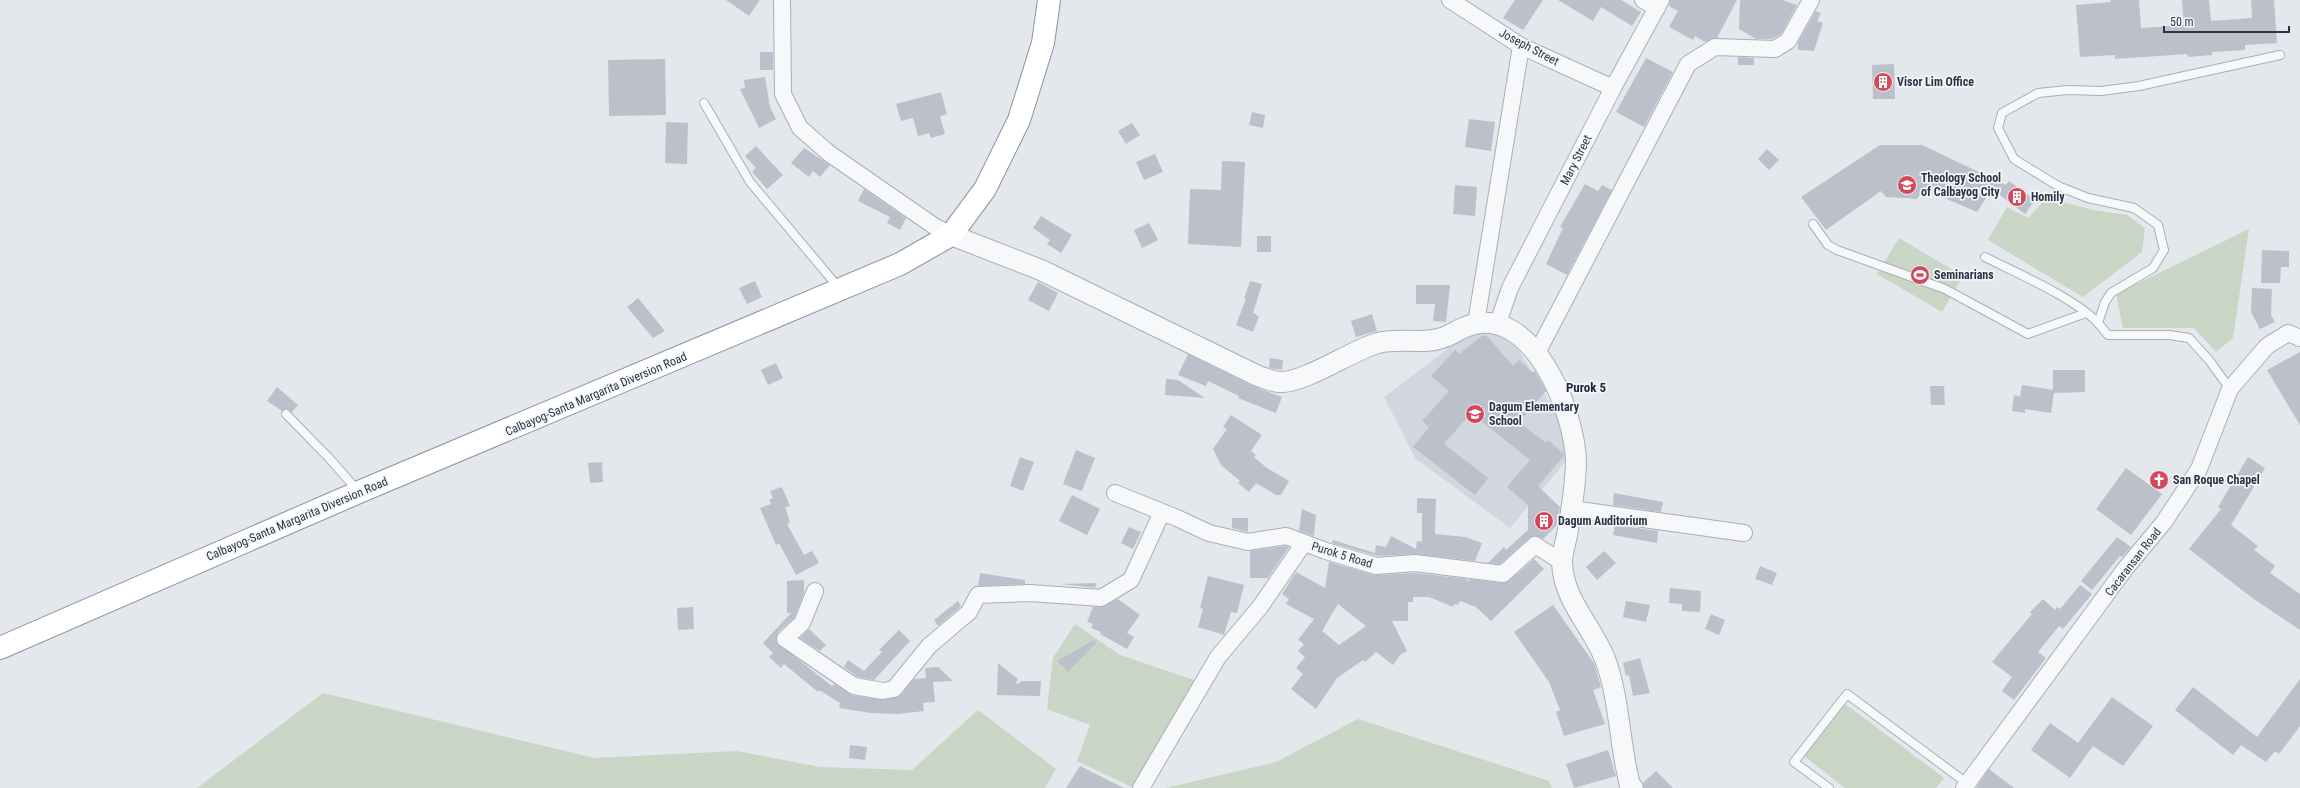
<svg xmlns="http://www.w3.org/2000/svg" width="2300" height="788" viewBox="0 0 2300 788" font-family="'Roboto Condensed',sans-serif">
	<rect width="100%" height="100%" fill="#e4e7ec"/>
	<path fill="#d2d6de" d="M1488,329L1511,337L1567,432L1571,455L1510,528L1415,458L1384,397L1465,336Z"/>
	<path fill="#c9d6c5" d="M2047,198L2093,210L2127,215L2145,228L2142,252L2083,297L1988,240L2007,207L2028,218Z
		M2249,229L2233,338L2216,352L2194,328H2123L2116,294Z
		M1899,238L1963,276L1942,312L1877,274Z
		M1075,624L1120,655L1197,681L1134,788L1077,761L1090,725L1047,709L1053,658Z
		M323,693L594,758L737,751L820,767L912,770L978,710L1056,769L1045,788H197Z
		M1844,703L1944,778L1936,788H1845L1804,756Z
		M1358,719L1549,781L1552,788H1166L1276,762Z"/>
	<path fill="#bbc0ca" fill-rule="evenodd" d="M726,0H760L749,16Z
		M1515,0H1543L1523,30L1503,18Z
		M1558,0H1621L1641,12L1632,26L1601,7L1593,21Z
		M1670,0H1737L1717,38L1705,42L1695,36L1693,40L1669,27L1678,11L1669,6Z
		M1740,0H1783L1797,5L1781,34L1772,39H1756L1739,29Z
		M2111,0H2139L2141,28L2184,25L2182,0H2209L2211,21L2252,18L2251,0H2274L2277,43L2245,45V50L2212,52V55L2188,57L2187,54L2115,59V55L2080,57L2076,5L2111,2Z
		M1816,11L1821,13L1817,21L1823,23L1814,51L1798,50V42Z
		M760,52H773V70H760Z
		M1738,57L1754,58V65H1738Z
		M1646,58L1673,72L1644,127L1616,112Z
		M665,59L666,115L609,116L608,60Z
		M1894,64L1895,99H1873L1872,65Z
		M765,77L770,107L776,119L759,128L740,89L745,88L744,80Z
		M941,92L947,114L940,116L945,134L931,138L929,133L918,136L913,118L901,121L896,104Z
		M1252,112L1265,115L1263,128L1249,125Z
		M1469,119L1495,122L1491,151L1465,147Z
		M666,122L688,123L687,164L665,163Z
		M1132,123L1140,135L1126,144L1118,131Z
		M1880,145H1922L2006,185L2009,181L2035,200L2025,214L1992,189L1977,212L1924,189L1917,199L1886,197L1881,191L1826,230L1801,197Z
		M756,146L783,175L767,189L752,172L756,168L745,156Z
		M804,148L830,165L820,177L813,171L809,177L791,163Z
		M1767,149L1779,160L1769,170L1758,159Z
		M1155,154L1163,172L1144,180L1136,162Z
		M1222,161L1245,162L1241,247L1188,244L1190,189L1221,190Z
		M1585,184L1598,191L1602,185L1612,190L1567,275L1546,264L1563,228L1560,227Z
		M1455,185L1477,187L1475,216L1453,214Z
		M864,189L906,218L900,230L887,223L890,217L858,201Z
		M1041,216L1072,235L1061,253L1047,244L1050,240L1033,228Z
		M1149,223L1158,240L1142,248L1134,230Z
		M1257,236H1271V252H1257Z
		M2262,250L2289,251V267H2281L2280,283H2261Z
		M755,281L762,297L747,304L739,288Z
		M1250,281L1262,284L1253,313L1259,316L1253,332L1236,325L1246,299H1244Z
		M1038,282L1058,293L1049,311L1028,300Z
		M1416,285H1450L1446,322L1433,321L1435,304H1416Z
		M2252,288L2272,289L2271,315L2275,322L2260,329L2251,312Z
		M638,298L665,331L653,338L627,307Z
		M1372,314L1377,331L1356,337L1351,321Z
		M1486,335L1513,366L1519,360L1532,372L1535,371L1546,391L1519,422L1546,443L1548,440L1563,453L1564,456L1538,486L1560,507L1557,525L1543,539L1535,536L1529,538L1500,564L1488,563L1504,547L1506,550L1528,530V505L1507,487L1530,460L1471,413L1444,444L1488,478L1475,495L1413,447L1429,427L1422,421L1449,391L1431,376L1455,350L1459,354L1482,336Z
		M2300,352V425L2267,370Z
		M1188,354L1253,386L1282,397L1276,413L1238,398L1239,396L1208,381L1206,386L1178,375Z
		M1270,358L1283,360L1282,370L1269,368Z
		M776,363L783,378L768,385L761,370Z
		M2053,370H2085V392L2054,393L2051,413L2025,409V413L2012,411L2014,395L2020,397L2022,385L2053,390Z
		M1166,379L1178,380L1205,398L1165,395Z
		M1930,386H1944L1945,405H1931Z
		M277,387L298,405L292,412L287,409L282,411L267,401Z
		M1231,415L1262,435L1251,451L1256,455L1254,457L1267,468L1289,481L1281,495H1276L1256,483L1249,492L1238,483L1240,481L1221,465L1213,449L1227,429L1223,427Z
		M1076,450L1095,458L1082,491L1063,484Z
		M1020,457L1034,462L1023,491L1010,486Z
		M2248,457L2265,468L2231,525L2258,546L2254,550L2275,566L2270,573L2300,594V630L2251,597L2189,549L2221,509L2218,507Z
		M602,462L603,482L590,483L588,463Z
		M2126,468L2162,494L2131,535L2096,509Z
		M782,487L790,506L785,507L790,522L787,524L804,555L812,551L819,563L796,575L779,543L776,545L760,508L771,504L769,500L773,498L770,491Z
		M1614,493L1663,502L1661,512L1613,505Z
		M1072,495L1100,509L1087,535L1059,521Z
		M1417,498L1436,499L1435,534L1465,537L1482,543L1475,561L1416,554L1377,556L1332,543L1333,540L1375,553L1376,545L1386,547L1391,536L1416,549L1417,541L1422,542V513H1417Z
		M1302,509L1316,515L1314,536L1299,531Z
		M1232,518H1248V532L1232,528Z
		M1615,525L1658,531L1657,543L1613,535Z
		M1129,527L1141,532L1133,549L1121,543Z
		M2117,537L2131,547L2122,557L2120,556L2092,590L2081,581Z
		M1285,546L1289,547L1268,578H1250V551Z
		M1604,551L1616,563L1597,580L1586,567Z
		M1534,559L1544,569L1491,621L1476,607L1460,601L1458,605L1454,604L1453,607L1429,597H1413V602H1408V621H1392L1407,651L1401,654L1393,665L1376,652L1365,662L1363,660L1337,678L1316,709L1291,689L1303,674L1296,668L1305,657L1298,651L1304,644L1298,640L1314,619L1286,604L1289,599L1282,594L1296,572L1325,588L1329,562L1374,575L1415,573L1468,579L1466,583L1470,579L1502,583L1509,581ZM1338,604L1366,626L1339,645L1322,631Z
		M1760,566L1777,573L1772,585L1755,579Z
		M980,573L1025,580V584L978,586Z
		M1208,576L1244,585L1237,613L1231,612L1224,635L1198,627L1203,609L1200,608Z
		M804,580V593L794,618L778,632L776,642L832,686L834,684L852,695L884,700L901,695L914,679L926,678L925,668L938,667L953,681L933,682L935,702L923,703L924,711L898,714L871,713L839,708L840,703L819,690L818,692L784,664L781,668L769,657L773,653L763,643L791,613H787V581Z
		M1097,583L1095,587L1098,588L1060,584Z
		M2080,585L2092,594L2063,629L2059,626L2038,652L2046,658L2014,700L2002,691L2012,677L1992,662L2032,614L2030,612L2043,599L2055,610L2057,607L2060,609Z
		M1670,588L1701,591L1700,612L1682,611V604L1669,603Z
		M1118,599L1140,615L1127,633L1134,637L1127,649L1100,634L1101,632L1091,628L1093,624L1087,622L1093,607L1105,606Z
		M958,601L961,606L938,626L934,620Z
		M1626,601L1650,605L1646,622L1623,617Z
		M1553,605L1594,663L1601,687L1593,690L1605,724L1564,736L1556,712L1560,710L1549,682L1514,632Z
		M693,607L694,629L678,630L677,608Z
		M1711,614L1725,620L1719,635L1705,629Z
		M809,629L826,645L820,651L800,638Z
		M899,630L910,641L874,680L858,677L844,667L848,660L864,671L882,652L879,650Z
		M1094,640L1096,643L1068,672L1057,661Z
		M1640,658L1650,693L1633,696L1629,675L1626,676L1623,663Z
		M998,663L1018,679L1015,685L1022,681H1041L1040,696L997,695Z
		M2300,679V726L2279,754L2275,751L2266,762L2241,745L2233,755L2175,710L2193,687L2257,737Z
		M2112,697L2153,726L2123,766L2093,746L2070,778L2031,750L2050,723L2078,743Z
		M850,745L867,747L865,760L849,758Z
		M1608,750L1616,776L1574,788L1566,764Z
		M1080,766L1124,788H1066Z
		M1989,769L2014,788H1976Z
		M1656,771L1673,788H1644L1643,783Z"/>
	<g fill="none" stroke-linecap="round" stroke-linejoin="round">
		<g stroke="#a9aeb7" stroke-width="10">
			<path id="service" d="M704,103L750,182L839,288
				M1813,224L1828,245L1837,250L1945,289L2028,334L2086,313
				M1985,257C2016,273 2075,298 2098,323
				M2230,389L2209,360L2189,338L2169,335H2108L2098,323L2105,302L2111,293L2153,268L2164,250L2158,225L2134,208L2088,198L2058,186L2014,159L1998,128L2002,113L2038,93L2068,90L2101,91L2139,86L2280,55
				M286,414L329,458L358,491
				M1829,788L1794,762L1847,694L1968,784"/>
		</g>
		<g stroke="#a9aeb7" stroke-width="18">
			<path id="minor" d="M782,0L783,94L800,128L830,154L934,226L951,235
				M1450,0L1521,46L1613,88
				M1643,0L1657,8
				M1476,323L1521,46
				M1498,323L1510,288L1613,88L1661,0
				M1537,353L1688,64L1715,47L1775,49L1788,41L1811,0
				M1115,493L1177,518L1209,533L1248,542L1286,536L1326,551L1376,566L1415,563L1503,574L1535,545L1562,562
				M1572,509L1744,533
				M815,591L802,623L785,639L854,686L883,691L894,689L929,646L969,612L978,595L1030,593L1101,598L1131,580L1162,512
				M1141,788L1218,657L1260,607L1304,543
				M1964,788L2125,569L2164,522L2199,469L2230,389L2267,346L2288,333L2300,338"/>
		</g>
		<g stroke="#a9aeb7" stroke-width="22">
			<path id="tertiary" d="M951,235L1041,270L1258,376C1265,378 1273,382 1280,382C1305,383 1352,350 1378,343C1398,337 1422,345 1442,338C1449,336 1456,331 1463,328C1530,297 1576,412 1576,464C1575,486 1572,508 1568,529C1567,539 1562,552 1562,562C1563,600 1592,626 1605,659C1620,699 1619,744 1630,785L1633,788"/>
		</g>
		<g stroke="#8b94a3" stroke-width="24">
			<path id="trunk" d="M0,648L359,492L900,264L951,235L985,189L1019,120L1043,43L1049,0"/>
		</g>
		<use href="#service" stroke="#f7f8fa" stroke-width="8"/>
		<use href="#minor" stroke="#f7f8fa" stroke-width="16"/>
		<use href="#tertiary" stroke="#f7f8fa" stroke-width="20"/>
		<use href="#trunk" stroke="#fff" stroke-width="22"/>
	</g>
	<defs>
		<g id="building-disc" transform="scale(1)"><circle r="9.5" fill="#d1495b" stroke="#f4f6f9"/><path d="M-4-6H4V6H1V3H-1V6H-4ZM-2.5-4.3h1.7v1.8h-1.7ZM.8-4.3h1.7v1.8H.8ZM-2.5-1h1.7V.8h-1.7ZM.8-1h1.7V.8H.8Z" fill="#fff"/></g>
		<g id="university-disc" transform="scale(1)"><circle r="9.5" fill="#d1495b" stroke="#f4f6f9"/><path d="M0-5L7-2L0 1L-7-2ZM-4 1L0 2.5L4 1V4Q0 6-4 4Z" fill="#fff"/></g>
		<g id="stadium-disc" transform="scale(1)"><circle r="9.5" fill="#d1495b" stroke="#f4f6f9"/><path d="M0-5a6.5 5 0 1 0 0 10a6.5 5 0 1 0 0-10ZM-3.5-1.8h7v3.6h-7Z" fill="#fff"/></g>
		<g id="school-disc" transform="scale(1)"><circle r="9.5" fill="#d1495b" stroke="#f4f6f9"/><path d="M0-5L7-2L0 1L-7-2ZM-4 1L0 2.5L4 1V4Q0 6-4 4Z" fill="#fff"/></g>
		<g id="church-disc" transform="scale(1)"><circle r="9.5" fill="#d1495b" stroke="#f4f6f9"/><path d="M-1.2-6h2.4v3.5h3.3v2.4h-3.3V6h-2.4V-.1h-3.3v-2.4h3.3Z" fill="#fff"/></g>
	</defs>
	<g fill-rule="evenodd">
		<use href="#building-disc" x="1883" y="82"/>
		<use href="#university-disc" x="1907" y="185"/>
		<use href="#building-disc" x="2017" y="197"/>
		<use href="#stadium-disc" x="1920" y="275"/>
		<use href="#school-disc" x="1475" y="414"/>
		<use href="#church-disc" x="2159" y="480"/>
		<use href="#building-disc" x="1544" y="521"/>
	</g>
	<g text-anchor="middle" stroke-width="3.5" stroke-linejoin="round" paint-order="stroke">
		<g font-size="12" fill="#2b3445" stroke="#f4f6f9">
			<text transform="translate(1529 47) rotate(28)" y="4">Joseph Street</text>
			<text transform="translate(1576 160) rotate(-63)" y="4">Mary Street</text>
			<text transform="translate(596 394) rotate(-23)" y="4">Calbayog-Santa Margarita Diversion Road</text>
			<text transform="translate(297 519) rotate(-23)" y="4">Calbayog-Santa Margarita Diversion Road</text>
			<text transform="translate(1342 555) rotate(17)" y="4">Purok 5 Road</text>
			<text transform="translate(2133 562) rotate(-52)" y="4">Cacaransan Road</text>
		</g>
		<g font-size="12" font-weight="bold" fill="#2b3445" stroke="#f4f6f9" text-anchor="start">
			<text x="1897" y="86">Visor Lim Office</text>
			<text x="1921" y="182">Theology School<tspan x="1921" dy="14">of Calbayog City</tspan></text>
			<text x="2031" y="201">Homily</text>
			<text x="1934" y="279">Seminarians</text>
			<text x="1489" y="411">Dagum Elementary<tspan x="1489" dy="14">School</tspan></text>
			<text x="2173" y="484">San Roque Chapel</text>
			<text x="1558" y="525">Dagum Auditorium</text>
		</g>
		<g font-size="13" font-weight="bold" fill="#1d2536" stroke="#f4f6f9">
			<text x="1586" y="392">Purok 5</text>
		</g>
	</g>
	<path d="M2164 26v6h125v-6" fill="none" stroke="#2b3445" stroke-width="2"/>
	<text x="2170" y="26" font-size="12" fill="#2b3445" stroke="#f4f6f9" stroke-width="3" paint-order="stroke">50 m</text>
</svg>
